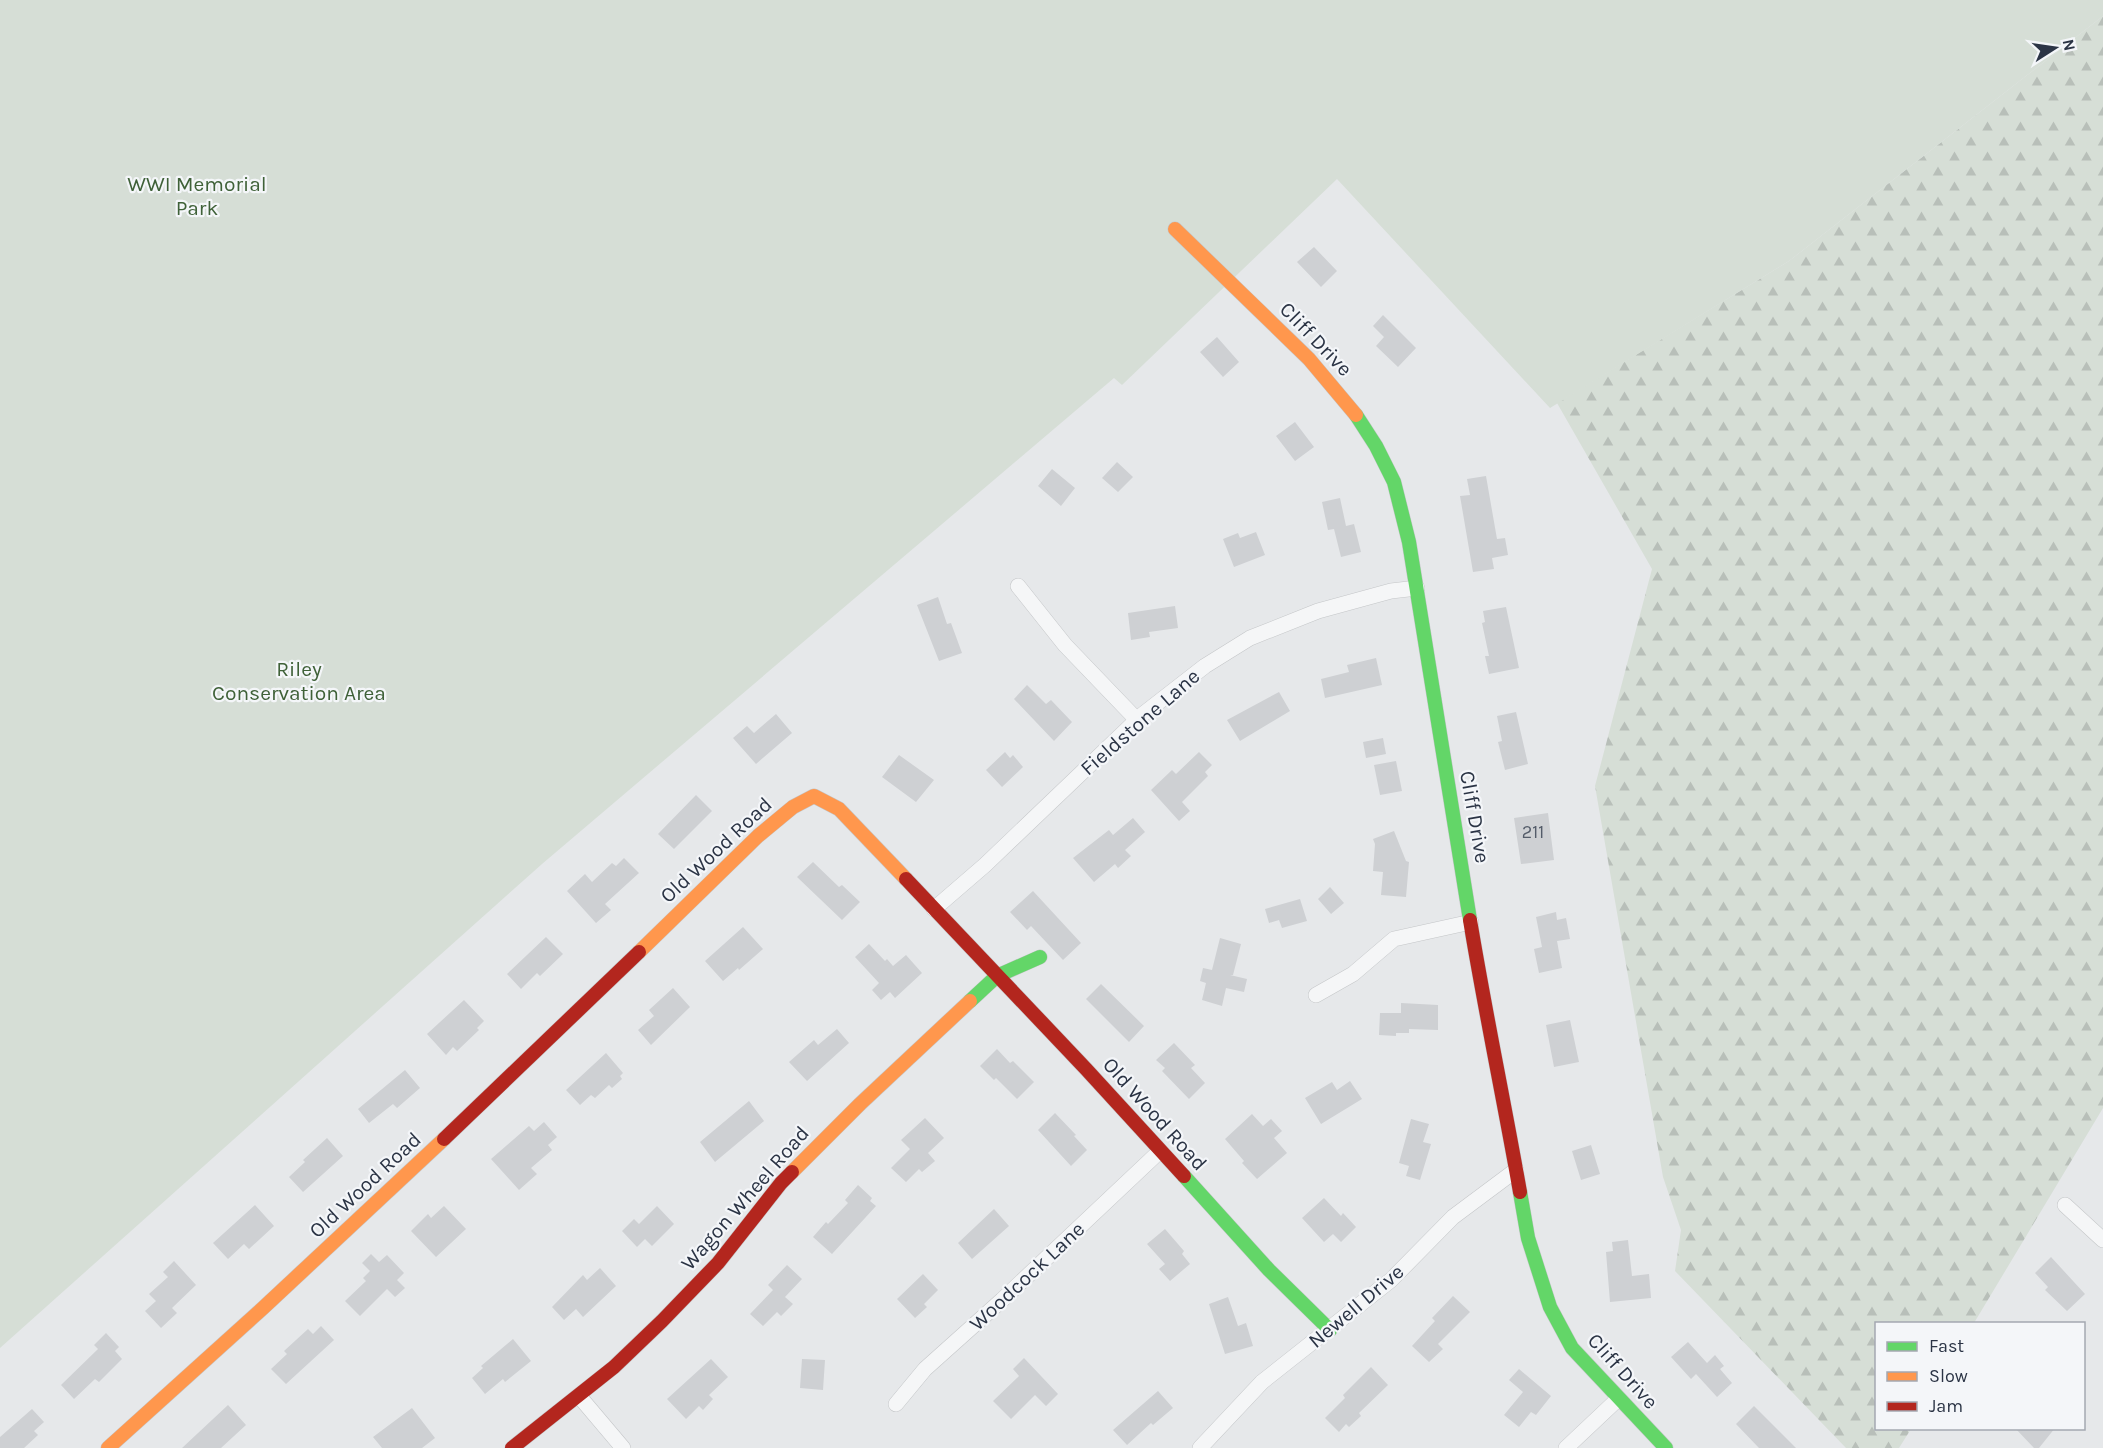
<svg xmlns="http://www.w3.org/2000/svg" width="2103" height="1448" viewBox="0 0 2103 1448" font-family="Karla,sans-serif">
	<defs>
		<pattern id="forest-firs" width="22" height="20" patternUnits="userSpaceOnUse" patternTransform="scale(1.5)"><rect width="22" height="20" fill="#d6ded6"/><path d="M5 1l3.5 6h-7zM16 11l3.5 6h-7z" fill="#b8bfb9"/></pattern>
	</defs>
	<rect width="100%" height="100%" fill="#e6e8ea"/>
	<path fill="url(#forest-firs)" d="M2103,16V1108L1974,1323L1876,1324V1428L1911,1429L1899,1448H1846L1675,1271L1681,1230L1663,1177L1595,786L1652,569L1557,403L1789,261Z"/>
	<path fill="#d6ded6" d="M0,0H2103V16L1789,261L1550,408L1337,179L1122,385L1114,378L542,864L0,1348Z"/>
	<path fill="#ced0d3" d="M1314,247L1337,271L1321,287L1297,262Z
		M1383,315L1416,348L1398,367L1376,346L1384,337L1373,326Z
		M1217,337L1239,362L1223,377L1200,352Z
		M1295,422L1314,447L1295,461L1276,436Z
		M1117,462L1133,477L1118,492L1102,478Z
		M1052,469L1075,488L1061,506L1038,486Z
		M1486,476L1497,539L1505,538L1508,555L1492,558L1494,569L1473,572L1460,496L1470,495L1467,479Z
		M1340,498L1346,526L1354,524L1361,552L1341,557L1334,529L1328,530L1322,502Z
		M1256,532L1265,555L1234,567L1223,539L1238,533L1240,538Z
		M938,597L947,624L951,623L962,653L939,661L917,605Z
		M1175,606L1178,628L1149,632L1150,637L1131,640L1128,613Z
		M1506,607L1519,668L1489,674L1485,656H1489L1482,623L1485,622L1483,611Z
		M1376,658L1382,685L1325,698L1321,679L1349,672L1347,665Z
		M1027,685L1046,704L1051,700L1072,722L1054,741L1014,699Z
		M1279,692L1290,711L1240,741L1227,720Z
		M1516,712L1528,764L1505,770L1498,742L1502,741L1497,716Z
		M776,714L792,733L756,764L733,738L747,726L754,733Z
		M1383,738L1386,754L1366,758L1363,742Z
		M1005,752L1010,758L1013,755L1023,767L1002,787L986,770Z
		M1199,752L1212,765L1205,772L1208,776L1182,802L1190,811L1179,821L1151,790L1172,770L1176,774Z
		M899,755L934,780L916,802L882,777Z
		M1396,761L1402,791L1380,795L1374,765Z
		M696,795L712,811L674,849L658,834Z
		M1548,813L1554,860L1521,864L1514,818Z
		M1133,818L1145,832L1125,850L1131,856L1118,868L1115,864L1094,882L1073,858L1109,830L1113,835Z
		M1394,831L1406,861L1409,862L1406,897L1381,895L1383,872L1373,871L1375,844L1373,839Z
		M624,858L639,873L605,904L611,910L596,923L567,891L585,874L592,882L612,863L616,866Z
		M813,862L839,887L842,885L860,902L842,920L797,877Z
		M1330,887L1344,903L1331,914L1318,899Z
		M1033,891L1081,943L1063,960L1031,926L1027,930L1010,912Z
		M1300,899L1307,921L1282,928L1279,920L1269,923L1265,909Z
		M1556,912L1557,920L1566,918L1570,939L1557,941L1562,968L1539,973L1534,949L1542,947L1536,917Z
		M743,927L763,949L739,970L738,968L723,981L705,961Z
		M546,937L563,954L540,976L537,973L521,989L507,974Z
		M1220,938L1241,944L1233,975H1230L1247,979L1244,992L1226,988L1222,1006L1202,1000L1206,983L1200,981L1203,968L1212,970Z
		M869,944L885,961L887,959L893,966L906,955L922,973L895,998L890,992L881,1000L872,990L879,983L855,957Z
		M1101,984L1144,1026L1129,1042L1086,999Z
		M673,988L690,1007L651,1045L638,1030L654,1016L649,1010Z
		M464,1000L484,1021L477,1028L479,1030L457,1051L453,1047L446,1055L427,1034Z
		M1401,1003L1438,1005V1030L1409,1029V1033H1396V1036L1379,1035L1380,1013H1401Z
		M1570,1020L1579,1062L1554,1067L1546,1025Z
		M837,1029L849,1043L807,1081L789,1062L814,1040L818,1045Z
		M1174,1043L1195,1065L1191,1068L1205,1083L1189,1099L1162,1071L1165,1068L1156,1060Z
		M997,1049L1010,1063L1013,1061L1034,1082L1017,1099L996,1078L994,1080L980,1066Z
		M606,1053L623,1073L620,1076L622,1079L612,1088L609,1085L595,1098L591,1095L580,1105L566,1090Z
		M405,1070L420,1088L397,1108L393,1104L369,1123L358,1109Z
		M1350,1081L1362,1099L1321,1124L1305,1098L1332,1082L1337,1090Z
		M749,1101L764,1121L715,1162L700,1142Z
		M1055,1113L1076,1135L1074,1136L1087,1150L1071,1166L1038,1130Z
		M1252,1114L1263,1126L1271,1119L1282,1131L1274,1138L1287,1153L1257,1179L1242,1163L1244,1161L1225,1139Z
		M925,1118L944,1138L928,1153L935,1161L922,1172L919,1169L906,1182L891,1168L910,1149L901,1140Z
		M1411,1119L1429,1124L1423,1142L1431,1144L1420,1180L1406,1176L1409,1166L1399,1163Z
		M544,1122L557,1137L548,1145L552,1150L531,1168L537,1174L519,1190L491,1159L529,1126L534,1131Z
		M327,1138L343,1156L303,1192L289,1177L305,1162L303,1160Z
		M1591,1145L1600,1174L1581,1180L1572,1151Z
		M858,1185L872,1198L870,1201L876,1206L832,1254L813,1237L826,1222L828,1224L848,1203L845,1200Z
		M1324,1198L1341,1216L1343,1213L1356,1227L1341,1242L1333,1234L1324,1242L1302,1218Z
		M255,1205L274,1226L249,1249L244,1244L228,1259L213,1243Z
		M444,1206L466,1229L436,1257L411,1231L428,1214L431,1218Z
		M657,1206L674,1224L652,1246L645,1239L637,1247L622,1231L634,1219L639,1224Z
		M994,1209L1009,1226L972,1259L958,1243Z
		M1165,1229L1184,1251L1182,1254L1190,1264L1170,1281L1159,1269L1165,1264L1147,1244Z
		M1628,1240L1632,1276L1649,1274L1651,1298L1610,1302L1606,1252L1613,1251L1612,1242Z
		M371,1254L379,1262L387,1255L404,1273L397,1280L405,1288L395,1297L387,1289L360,1316L345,1301L366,1281L363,1278L370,1271L362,1263Z
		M2051,1257L2085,1294L2067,1311L2045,1290L2048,1287L2035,1273Z
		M174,1261L196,1285L172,1308L177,1313L161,1328L145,1311L156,1301L149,1294L168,1277L163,1272Z
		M787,1265L802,1279L785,1297L793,1304L781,1316L777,1312L763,1326L750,1314L773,1290L768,1285Z
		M600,1268L616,1286L583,1317L576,1309L564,1320L552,1307L583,1275L587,1280Z
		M923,1274L938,1290L924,1304L927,1307L915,1318L897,1299Z
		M1453,1296L1470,1312L1438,1344L1443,1349L1429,1362L1412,1346L1435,1321L1432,1318Z
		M1228,1297L1238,1326L1246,1323L1253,1346L1225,1354L1209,1304Z
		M321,1326L334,1340L286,1384L271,1369L287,1354L284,1351L308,1329L313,1334Z
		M106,1333L119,1347L115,1351L122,1359L99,1382L95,1379L74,1399L61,1385L98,1349L94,1345Z
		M513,1339L531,1361L505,1382L503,1379L485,1394L472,1378L483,1368L481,1366Z
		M1688,1342L1707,1363L1715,1355L1724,1366L1720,1369L1732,1383L1717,1397L1696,1374L1691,1379L1671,1357Z
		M1024,1358L1058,1394L1046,1406L1035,1395L1011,1419L993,1401L1019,1376L1013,1369Z
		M711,1359L728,1377L709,1395L713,1399L703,1410L699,1406L686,1419L667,1399Z
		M802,1359L825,1360L823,1390L800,1388Z
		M1371,1367L1388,1385L1359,1413L1361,1416L1349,1427L1346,1424L1339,1432L1325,1418L1345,1398L1343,1395Z
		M1519,1369L1551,1396L1536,1415L1531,1412L1519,1427L1504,1415L1523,1392L1509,1380Z
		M1158,1391L1173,1408L1153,1425L1151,1423L1127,1445L1113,1430Z
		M228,1405L246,1425L221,1448H182Z
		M1754,1406L1796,1448H1759L1736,1424Z
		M412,1408L435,1438L422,1448H382L373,1437Z
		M32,1409L44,1422L34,1431L38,1435L24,1448H0V1437Z
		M2015,1428H2055L2039,1448H2034Z"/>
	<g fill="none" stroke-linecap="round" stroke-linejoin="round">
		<g stroke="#c4c6c8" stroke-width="16">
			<path id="street" d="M1018,586L1065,645L1137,720
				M934,909L985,865L1142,715L1205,666L1250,638L1318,611L1391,591L1417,588
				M1316,995L1353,974L1394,939L1471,922
				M2065,1205L2103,1240
				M579,1396L623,1448
				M896,1404L925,1369L1002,1300L1160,1151
				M1200,1448L1262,1382L1391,1280L1453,1217L1516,1170
				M1566,1448L1618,1399"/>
		</g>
		<g stroke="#c4c6c8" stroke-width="15">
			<path id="fast" d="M1356,415L1376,446L1394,482L1409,542L1470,920
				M970,1001L997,976L1040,957
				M1184,1176L1269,1270L1330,1330
				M1520,1192L1528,1238L1550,1307L1572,1348L1666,1448"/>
		</g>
		<g stroke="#c4c6c8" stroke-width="15">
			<path id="slow" d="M1175,229L1309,359L1356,415
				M639,952L758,836L793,807L814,796L839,809L906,879
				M792,1172L860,1104L970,1001
				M108,1448L263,1308L444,1139"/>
		</g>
		<g stroke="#c4c6c8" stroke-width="15">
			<path id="jam" d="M906,879L1086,1069L1184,1176
				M1470,920C1485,1011 1504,1101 1520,1192
				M444,1139L639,952
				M512,1448L614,1367L662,1321L718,1263L781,1183L792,1172"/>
		</g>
		<use href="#street" stroke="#f5f6f7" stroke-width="15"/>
		<use href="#fast" stroke="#63d668" stroke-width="14"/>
		<use href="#slow" stroke="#ff974d" stroke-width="14"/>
		<use href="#jam" stroke="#b3261e" stroke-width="14"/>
	</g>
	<g text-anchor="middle" stroke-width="4.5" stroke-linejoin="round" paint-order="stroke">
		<g font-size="18" fill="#545c69">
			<text x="1533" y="838">211</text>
		</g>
		<g font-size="21" fill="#3f6138" stroke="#f4f6f9">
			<text x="197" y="191">WWI Memorial<tspan x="197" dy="24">Park</tspan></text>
			<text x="299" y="676">Riley<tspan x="299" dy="24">Conservation Area</tspan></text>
		</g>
		<g font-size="21" fill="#2b3445" stroke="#f4f6f9">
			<text transform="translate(1316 339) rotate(46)" y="7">Cliff Drive</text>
			<text transform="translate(1140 722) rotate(-41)" y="7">Fieldstone Lane</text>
			<text transform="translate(1475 817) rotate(80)" y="7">Cliff Drive</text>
			<text transform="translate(716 850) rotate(-43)" y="7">Old Wood Road</text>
			<text transform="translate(1155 1114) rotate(48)" y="7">Old Wood Road</text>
			<text transform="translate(365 1185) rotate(-43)" y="7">Old Wood Road</text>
			<text transform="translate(745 1198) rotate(-49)" y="7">Wagon Wheel Road</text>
			<text transform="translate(1027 1276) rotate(-43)" y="7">Woodcock Lane</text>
			<text transform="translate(1356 1306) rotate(-40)" y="7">Newell Drive</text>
			<text transform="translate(1623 1371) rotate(48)" y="7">Cliff Drive</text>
		</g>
	</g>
	<rect x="1875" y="1322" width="210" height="108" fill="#f4f6f9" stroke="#a4a8b1" stroke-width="1.5"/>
	<rect x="1887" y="1342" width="30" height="9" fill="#63d668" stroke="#a4a8b1" stroke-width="1.5"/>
	<text x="1929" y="1352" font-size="18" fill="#2b3445">Fast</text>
	<rect x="1887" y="1372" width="30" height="9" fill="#ff974d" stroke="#a4a8b1" stroke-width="1.5"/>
	<text x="1929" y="1382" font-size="18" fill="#2b3445">Slow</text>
	<rect x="1887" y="1402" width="30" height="9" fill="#b3261e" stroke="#a4a8b1" stroke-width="1.5"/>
	<text x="1929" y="1412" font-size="18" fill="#2b3445">Jam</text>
	<g transform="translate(2055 48) rotate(78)" stroke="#f4f6f9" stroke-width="4.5" paint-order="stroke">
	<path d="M0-4.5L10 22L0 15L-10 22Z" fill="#2b3445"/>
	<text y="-9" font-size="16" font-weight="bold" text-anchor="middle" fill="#2b3445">N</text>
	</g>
</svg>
